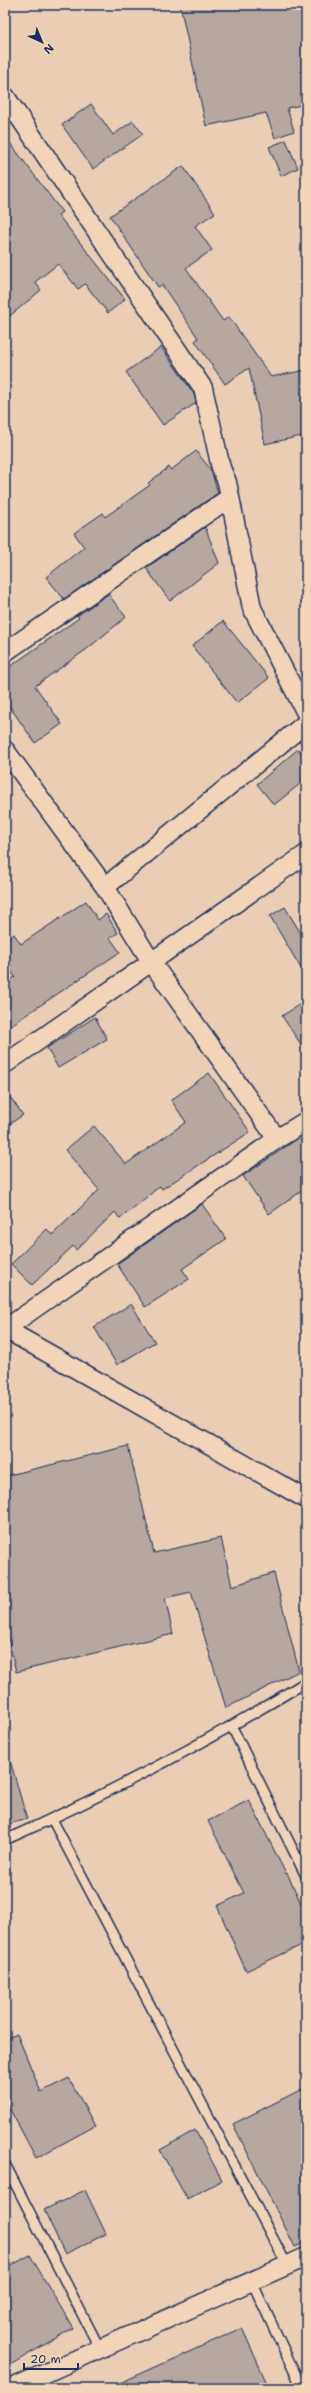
<svg xmlns="http://www.w3.org/2000/svg" width="311" height="2393" viewBox="0 0 311 2393" font-family="'Shantell Sans',sans-serif">
	<rect width="100%" height="100%" fill="#e9ceb5"/>
	<filter id="ink" filterUnits="userSpaceOnUse"><feTurbulence type="fractalNoise" baseFrequency=".025" numOctaves="2"/><feDisplacementMap in="SourceGraphic" scale="8" xChannelSelector="R" yChannelSelector="G"/><feConvolveMatrix kernelMatrix="1 2 1 2 8 2 1 2 1" color-interpolation-filters="sRGB"/></filter>
	<g filter="url(#ink)">
		<path fill="#b6a7a0" stroke="#1b2f5e" d="M180,5H306V104L287,108L294,131L275,138L266,113L206,126Z
			M91,104L113,135L133,121L143,134L93,169L62,125Z
			M5,136L62,212L58,215L125,299L108,313L85,284L78,289L58,264L35,282L41,290L5,320Z
			M286,140L298,168L281,176L269,147Z
			M183,166L215,213L195,226L212,250L186,268L223,321L229,317L271,377L306,370V435L265,444L249,368L225,384L195,341L198,338L162,285L158,287L110,216Z
			M161,347L194,394L196,403L163,425L126,372Z
			M196,451L211,470L218,493L64,599L46,577L84,547L74,533L103,513L105,517L150,485L148,483L169,467L171,470Z
			M205,527L219,563L170,601L146,568Z
			M108,594L126,617L87,649L35,686L62,724L35,743L5,700V670L79,618L77,616Z
			M223,621L269,678L237,703L192,646Z
			M298,749L306,759V779L274,805L257,784Z
			M86,901L98,920L106,914L118,933L110,938L120,952L5,1029V984L15,977L5,962V940L14,934L21,944Z
			M285,907L306,942V977L270,916Z
			M306,1000V1052L282,1016Z
			M95,1017L107,1039L58,1068L47,1048Z
			M209,1073L250,1132L162,1189L160,1186L120,1219L115,1212L76,1250L73,1246L32,1285L11,1264L47,1229L52,1235L99,1190L65,1150L94,1126L126,1164L186,1122L171,1100Z
			M5,1090L23,1115L5,1127Z
			M306,1133V1188L269,1214L243,1176Z
			M202,1204L226,1239L182,1269L189,1279L145,1307L117,1264Z
			M131,1304L155,1342L117,1365L94,1327Z
			M128,1446L154,1553L221,1538L232,1586L274,1573L299,1671L226,1708L191,1592L165,1598L173,1634L16,1672L5,1625V1476Z
			M5,1757H9L27,1819L5,1825Z
			M249,1800L286,1874L287,1873L306,1914V1943L246,1971L217,1906L244,1893L208,1821Z
			M17,2034L41,2092L69,2078L95,2126L36,2158L5,2100V2039Z
			M306,2087V2242L295,2247L233,2124Z
			M195,2130L222,2180L187,2199L160,2150Z
			M85,2190L106,2234L65,2254L44,2210Z
			M30,2255L73,2328L5,2368V2269Z
			M242,2328L269,2388H109Z"/>
		<g fill="none" stroke-linecap="round" stroke-linejoin="round">
			<g stroke="#1b2f5e" stroke-width="12">
				<path id="lane" d="M232,1727L306,1876
					M52,1819L287,2265
					M5,1840C108,1794 209,1741 306,1682
					M5,2164L100,2349
					M251,2280L302,2388"/>
			</g>
			<g stroke="#1b2f5e" stroke-width="21">
				<path id="street" d="M5,96L203,388L221,468L227,482L252,608L306,713
					M5,652L229,498
					M5,750L105,887L152,963L277,1139L5,1329
					M105,887L306,723
					M5,1064L306,854
					M277,1139L306,1121
					M7,1330L306,1499
					M12,2388L306,2257"/>
			</g>
			<use href="#lane" stroke="#f2d5b9" stroke-width="9"/>
			<use href="#street" stroke="#f2d5b9" stroke-width="18"/>
		</g>
	</g>
	<rect width="311" height="2393" fill="none" stroke="#f2d5b9" stroke-width="20"/>
	<rect x="10" y="10" width="291" height="2373" fill="none" stroke="#1b2f5e" stroke-width="1.5" filter="url(#ink)"/>
	<g transform="translate(42 42) rotate(136)" stroke="#f2d5b9" stroke-width="3" paint-order="stroke">
	<path d="M0-3L7 15L0 10L-7 15Z" fill="#1b2f5e"/>
	<text y="-6" font-size="11" font-weight="bold" text-anchor="middle" fill="#1b2f5e">N</text>
	</g>
	<path d="M24 2363v6h54v-6" fill="none" stroke="#1b2f5e" stroke-width="2"/>
	<text x="30" y="2363" font-size="12" fill="#1b2f5e" stroke="#f2d5b9" stroke-width="3" paint-order="stroke">20 m</text>
</svg>
